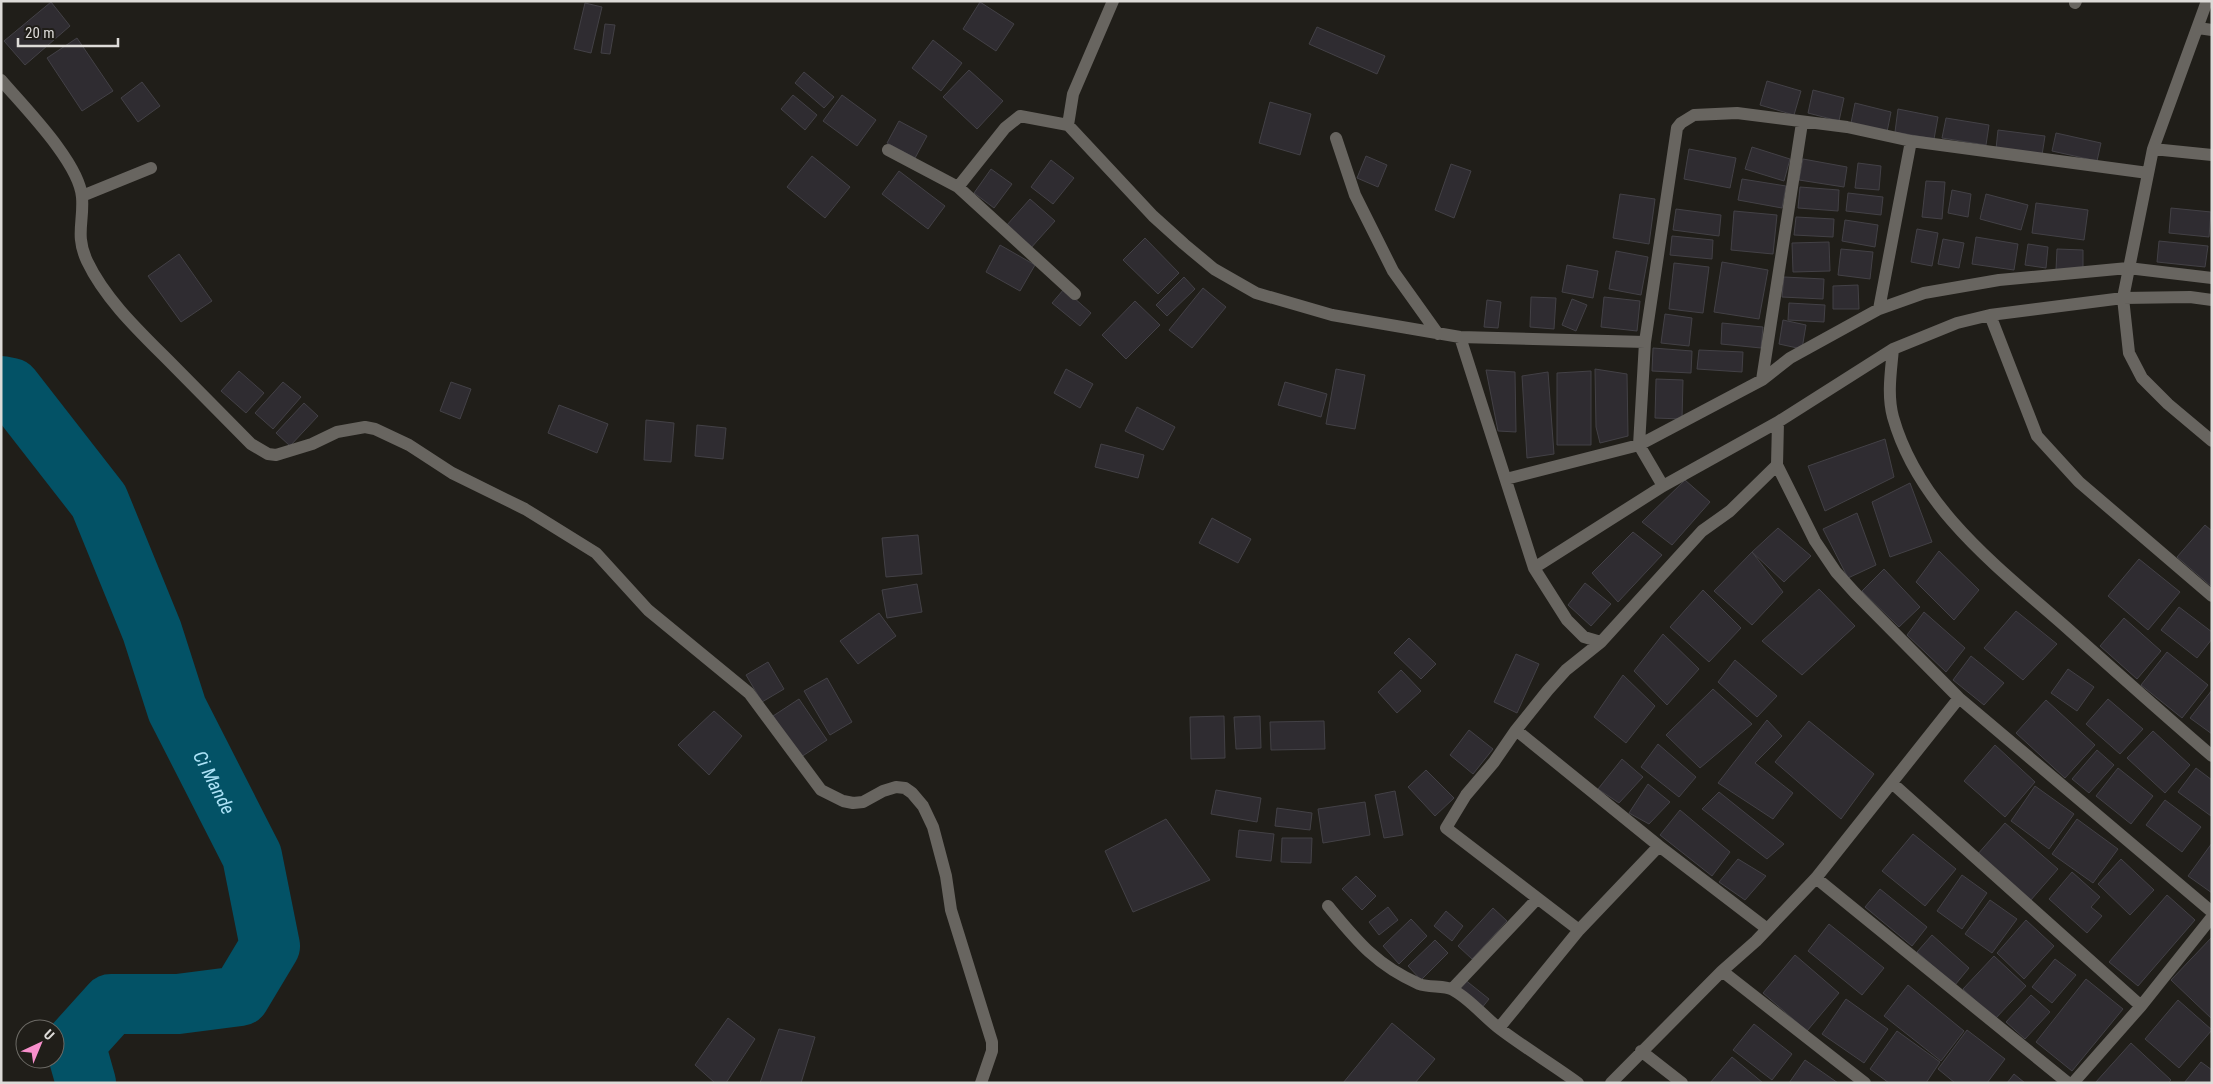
<svg xmlns="http://www.w3.org/2000/svg" width="2213" height="1084" viewBox="0 0 2213 1084" font-family="'Roboto Condensed',sans-serif">
	<rect width="100%" height="100%" fill="#201e19"/>
	<g fill="none" stroke-linecap="round" stroke-linejoin="round">
		<path stroke="#035266" stroke-width="60" id="s1" d="M1,386L11,388L99,501L152,631L177,709L252,856L270,946L240,996L178,1004H111L75,1044L86,1083"/>
	</g>
	<path fill="#2f2c31" stroke="#434146" d="M51,2L70,26L25,65L4,41Z
		M980,2L1014,24L996,51L963,29Z
		M585,3L602,7L591,53L574,49Z
		M605,24L615,25L610,54L601,53Z
		M1317,27L1385,56L1377,74L1309,44Z
		M77,38L113,91L82,111L47,58Z
		M933,40L962,63L941,91L912,68Z
		M969,70L1003,101L977,129L943,97Z
		M804,72L834,97L824,108L795,83Z
		M1767,81L1801,91L1794,115L1760,105Z
		M142,82L160,106L138,122L121,98Z
		M1813,90L1844,98L1839,121L1808,113Z
		M793,95L817,115L805,130L781,109Z
		M842,95L876,120L857,146L823,121Z
		M1270,102L1311,114L1300,155L1259,143Z
		M1855,103L1891,112L1887,132L1851,123Z
		M1898,109L1938,117L1934,139L1895,132Z
		M1946,118L1989,125L1986,145L1942,138Z
		M899,121L927,136L915,158L887,143Z
		M1998,130L2045,136L2042,155L1996,149Z
		M2056,133L2101,143L2097,161L2052,151Z
		M1752,147L1790,159L1784,181L1745,169Z
		M1689,149L1736,158L1730,188L1684,179Z
		M812,156L850,187L825,218L787,187Z
		M1366,156L1387,165L1378,187L1357,178Z
		M1803,159L1847,167L1844,187L1799,180Z
		M1051,160L1074,178L1053,204L1031,187Z
		M1858,163L1881,166L1879,190L1855,188Z
		M1451,164L1471,171L1454,218L1435,210Z
		M991,169L1012,184L994,208L974,193Z
		M899,171L945,206L928,229L882,194Z
		M1742,179L1786,186L1782,208L1738,200Z
		M1926,181L1945,182L1942,219L1922,217Z
		M1800,187L1839,190L1838,211L1798,208Z
		M1952,190L1971,194L1968,217L1948,213Z
		M1848,193L1883,197L1881,215L1846,211Z
		M1620,194L1655,199L1649,244L1613,238Z
		M1986,194L2028,205L2021,230L1980,219Z
		M1030,199L1055,221L1030,249L1006,226Z
		M2036,203L2088,210L2084,240L2032,233Z
		M2171,208L2211,212L2209,237L2169,233Z
		M1676,209L1721,215L1719,236L1673,230Z
		M1734,211L1777,215L1773,254L1731,250Z
		M1796,217L1834,219L1833,237L1794,235Z
		M1845,220L1878,225L1875,247L1842,241Z
		M1917,229L1938,233L1932,266L1911,262Z
		M1672,236L1713,240L1712,259L1670,255Z
		M1976,237L2018,244L2014,270L1972,264Z
		M1145,238L1179,273L1158,294L1123,260Z
		M1943,239L1964,243L1959,268L1938,264Z
		M2159,241L2208,246L2205,267L2157,262Z
		M1829,242L1830,271L1793,272L1792,243Z
		M2028,244L2048,247L2046,268L2025,265Z
		M1000,245L1035,265L1020,291L986,272Z
		M1841,249L1873,252L1870,279L1838,275Z
		M2057,249L2083,250V270H2056Z
		M1616,251L1648,257L1641,295L1609,289Z
		M179,254L212,301L181,322L148,276Z
		M1722,262L1768,270L1759,319L1714,312Z
		M1674,263L1709,267L1703,313L1669,309Z
		M1567,265L1598,271L1593,298L1562,292Z
		M1184,277L1195,289L1167,316L1156,305Z
		M1784,277L1824,279L1823,299L1782,297Z
		M1858,285L1859,309H1833V286Z
		M1203,288L1226,307L1192,348L1169,330Z
		M1064,289L1091,313L1080,326L1052,303Z
		M1531,297L1556,298L1554,329L1530,327Z
		M1604,297L1640,301L1637,331L1601,327Z
		M1572,299L1587,305L1576,331L1562,325Z
		M1487,300L1501,302L1498,328L1484,327Z
		M1135,301L1160,325L1126,359L1102,335Z
		M1789,303L1825,305L1824,322L1788,320Z
		M1665,314L1692,318L1689,346L1661,343Z
		M1783,320L1806,325L1802,349L1779,344Z
		M1722,323L1763,327L1761,348L1721,344Z
		M1653,348L1692,351L1691,373L1652,371Z
		M1699,350L1743,352L1742,372L1697,369Z
		M1066,369L1093,384L1080,408L1054,393Z
		M1336,369L1365,375L1355,429L1326,424Z
		M1595,369L1627,374L1628,436L1600,443L1596,427Z
		M1486,370L1515,372L1516,432L1498,431Z
		M239,371L264,393L246,413L221,391Z
		M1591,371V445H1557V373Z
		M1548,372L1554,454L1527,458L1522,376Z
		M1656,379L1683,380L1682,419L1655,418Z
		M283,382L301,397L273,429L255,413Z
		M451,382L471,389L460,419L440,411Z
		M1285,382L1327,394L1321,417L1278,405Z
		M304,403L318,416L290,446L276,433Z
		M559,405L608,424L597,453L548,433Z
		M1137,407L1175,427L1163,450L1125,431Z
		M646,420L674,423L671,462L644,460Z
		M697,425L726,428L723,459L695,456Z
		M1885,439L1894,477L1825,511L1808,466Z
		M1101,444L1144,455L1138,478L1095,467Z
		M1685,480L1710,502L1672,545L1642,522Z
		M1910,483L1932,542L1890,557L1872,502Z
		M1857,513L1876,565L1848,578L1823,529Z
		M1212,518L1251,539L1238,563L1199,543Z
		M2205,525L2212,531V587L2177,557Z
		M1778,528L1811,556L1784,582L1752,552Z
		M1633,532L1662,555L1618,602L1592,573Z
		M918,535L922,574L886,577L882,538Z
		M1939,551L1979,590L1954,620L1916,582Z
		M1752,552L1783,592L1752,625L1714,591Z
		M2139,559L2180,592L2148,630L2108,596Z
		M1884,569L1920,607L1899,627L1862,591Z
		M1585,583L1611,604L1591,626L1568,605Z
		M917,584L922,612L887,618L882,590Z
		M1819,589L1855,626L1802,675L1762,641Z
		M1703,590L1741,628L1709,662L1670,627Z
		M2179,607L2212,632V639L2197,658L2161,630Z
		M2016,611L2057,644L2023,680L1984,648Z
		M1924,612L1965,648L1946,672L1907,635Z
		M879,613L896,636L858,664L840,641Z
		M2124,618L2161,651L2137,679L2100,646Z
		M1663,634L1699,669L1667,705L1634,671Z
		M1409,638L1436,664L1421,679L1394,653Z
		M2167,652L2208,685L2182,718L2141,685Z
		M1516,654L1539,664L1517,713L1494,702Z
		M1971,656L2004,683L1984,705L1953,680Z
		M1735,660L1777,696L1757,717L1718,682Z
		M768,662L784,689L762,702L746,675Z
		M2068,669L2094,687L2077,711L2051,693Z
		M1401,670L1421,691L1397,713L1378,692Z
		M1623,675L1655,706L1626,743L1594,717Z
		M827,678L852,722L830,735L804,691Z
		M1713,689L1752,724L1700,768L1666,735Z
		M2212,690V734L2190,718Z
		M799,699L827,740L801,757L773,716Z
		M2108,699L2143,729L2120,754L2086,724Z
		M2046,700L2095,745L2065,778L2016,733Z
		M714,711L742,736L709,775L678,745Z
		M1224,716L1225,758L1191,759L1190,717Z
		M1260,716L1261,748L1236,749L1234,717Z
		M1767,720L1782,736L1755,763L1793,793L1773,819L1718,783Z
		M1324,721L1325,749L1271,750L1270,722Z
		M1809,721L1874,774L1841,819L1775,762Z
		M1469,730L1493,749L1473,774L1450,755Z
		M2153,731L2190,765L2165,793L2127,758Z
		M1658,744L1696,777L1679,797L1641,767Z
		M1995,745L2035,782L2005,817L1964,781Z
		M2097,750L2114,765L2089,793L2072,779Z
		M1622,759L1643,777L1619,803L1598,789Z
		M2118,768L2153,796L2131,824L2096,796Z
		M2196,768L2212,780L2211,816L2178,792Z
		M1426,770L1454,798L1435,816L1408,787Z
		M1648,784L1670,802L1649,824L1629,813Z
		M2035,786L2074,814L2049,849L2011,821Z
		M1216,790L1261,798L1257,822L1211,814Z
		M1395,791L1403,835L1384,838L1375,795Z
		M1719,792L1784,844L1767,859L1702,809Z
		M2165,800L2201,827L2182,852L2146,825Z
		M1365,802L1370,835L1323,843L1318,809Z
		M1277,808L1312,813L1310,830L1275,826Z
		M1680,810L1730,852L1712,876L1660,835Z
		M1166,819L1210,880L1133,912L1105,851Z
		M2077,819L2118,849L2093,883L2052,854Z
		M2005,823L2058,869L2030,901L1977,855Z
		M1239,830L1274,834L1271,861L1236,857Z
		M1913,834L1956,869L1925,906L1882,871Z
		M1282,838H1312L1311,863L1281,862Z
		M2212,843V893L2188,876Z
		M1738,859L1766,876L1745,900L1719,882Z
		M2121,859L2154,890L2130,915L2098,884Z
		M2072,872L2100,897L2091,907L2102,916L2087,933L2049,899Z
		M1962,875L1987,893L1962,929L1937,911Z
		M1356,876L1376,896L1362,910L1342,889Z
		M1880,889L1927,927L1912,946L1865,907Z
		M2167,895L2195,920L2138,986L2109,962Z
		M1990,900L2017,919L1992,953L1965,934Z
		M1388,907L1398,920L1379,935L1369,922Z
		M1493,908L1507,921L1472,959L1458,946Z
		M1446,911L1463,926L1452,941L1434,926Z
		M1411,919L1427,936L1399,964L1383,946Z
		M2026,920L2054,946L2024,979L1997,953Z
		M1829,924L1884,968L1862,995L1808,951Z
		M1932,935L1969,968L1955,985L1917,952Z
		M2212,937V1019L2171,980Z
		M1435,940L1448,953L1421,980L1408,966Z
		M1795,955L1839,993L1807,1031L1763,993Z
		M1994,956L2026,986L1995,1019L1963,989Z
		M2055,959L2076,975L2052,1003L2032,987Z
		M1464,979L1489,999L1481,1009L1457,990Z
		M2086,979L2123,1009L2072,1071L2036,1042Z
		M1908,985L1964,1031L1941,1061L1884,1016Z
		M2031,995L2050,1012L2025,1039L2006,1022Z
		M1846,999L1888,1029L1864,1063L1822,1034Z
		M2178,1000L2212,1030L2179,1068L2145,1039Z
		M728,1018L755,1039L726,1083H715L695,1065Z
		M1392,1023L1435,1059L1415,1083H1343Z
		M1754,1024L1792,1054L1772,1080L1733,1050Z
		M779,1029L815,1037L801,1083H760Z
		M1967,1030L2005,1059L1987,1083H1955L1938,1069Z
		M1897,1031L1940,1062L1926,1083H1889L1870,1069Z
		M2131,1043L2171,1080L2168,1083H2095Z
		M1732,1057L1763,1083H1710Z
		M1805,1060L1838,1083H1789Z
		M2201,1062L2212,1070V1083H2184Z
		M2014,1074L2025,1083H2007Z"/>
	<g fill="none" stroke-linecap="round" stroke-linejoin="round">
		<path stroke="#686560" stroke-width="12" d="M1113,1L1073,94L1068,125L1153,216L1184,244L1214,269L1256,293L1332,315L1460,337L1645,342
			M2207,1L2153,149L2123,298L2129,353L2142,378L2168,404L2212,441
			M2075,3L2076,1
			M2198,28L2212,30
			M1,80C24,107 79,162 82,197C84,222 75,235 87,261C105,299 139,331 168,360C196,388 223,416 251,444L268,454L276,455L312,444L337,432L365,427L375,429L409,445L452,473L525,509L596,553L648,610L749,693L821,790L843,801L853,803L863,802L883,791L896,787L905,788L912,793L923,806L933,827L946,876L951,910L992,1042V1051L981,1083
			M1336,138L1355,195L1393,271L1438,334
			M2153,149L2212,155
			M888,150L958,187L1075,294
			M958,187L1005,128L1020,116L1068,125
			M82,196L151,168
			M1879,309L1911,141
			M1990,315L2037,436L2079,482L2212,596
			M1460,337L1534,568L1567,620L1584,637L1601,642
			M1893,349C1891,371 1887,395 1893,417C1919,509 1999,568 2067,628C2115,671 2163,714 2212,756
			M1762,380L1802,123
			M1777,465L1815,541L1836,572L1855,593L1959,698L2212,912
			M1506,479L1639,445L1762,380L1790,358L1879,309L1924,293L1999,280L2128,268L2212,278
			M1663,486L1639,445L1645,342L1676,135L1677,128L1681,123L1694,115L1737,113L1847,127L1911,141L2148,173
			M1534,568L1663,486L1778,422
			M1516,730L1659,846L1766,928
			M1892,783L2141,1006
			M1816,878L2068,1083
			M1328,906C1357,941 1376,965 1419,984C1429,988 1445,985 1453,990C1470,999 1484,1017 1500,1029C1525,1048 1552,1064 1578,1083
			M1579,930L1446,828L1466,795L1494,762L1516,730L1548,690L1566,670L1601,642L1702,531L1730,511L1777,465L1778,422L1893,349L1957,323L1990,315L2123,298L2190,297L2212,300
			M1722,971L1865,1083
			M1452,989L1537,899
			M1499,1028L1579,930L1659,846
			M1641,1051L1682,1083
			M1611,1083L1722,971L1756,941L1816,878L1959,698
			M2073,1083L2141,1006L2212,917"/>
	</g>
	<g text-anchor="middle" stroke-width="5" stroke-linejoin="round" paint-order="stroke">
		<g font-size="19" font-style="italic" fill="#ade3f7" stroke="#201e19">
			<text dy="7" stroke="none"><textPath href="#s1" startOffset="458">Ci Mande</textPath></text>
		</g>
	</g>
	<rect width="2213" height="1084" fill="none" stroke="#dddbd8" stroke-width="5"/>
	<g transform="translate(40 1044) rotate(44)"><circle r="24" fill="#201e19" stroke="#6c6a65"/>
	<path d="M0-4L9 19L0 12L-9 19Z" fill="#f890cc"/>
	<text y="-8" font-size="14" font-weight="bold" text-anchor="middle" fill="#dddbd8">U</text>
	</g>
	<path d="M18 38v8h100v-8" fill="none" stroke="#dddbd8" stroke-width="2.5"/>
	<text x="25" y="38" font-size="15" fill="#dddbd8" stroke="#201e19" stroke-width="4" paint-order="stroke">20 m</text>
</svg>
